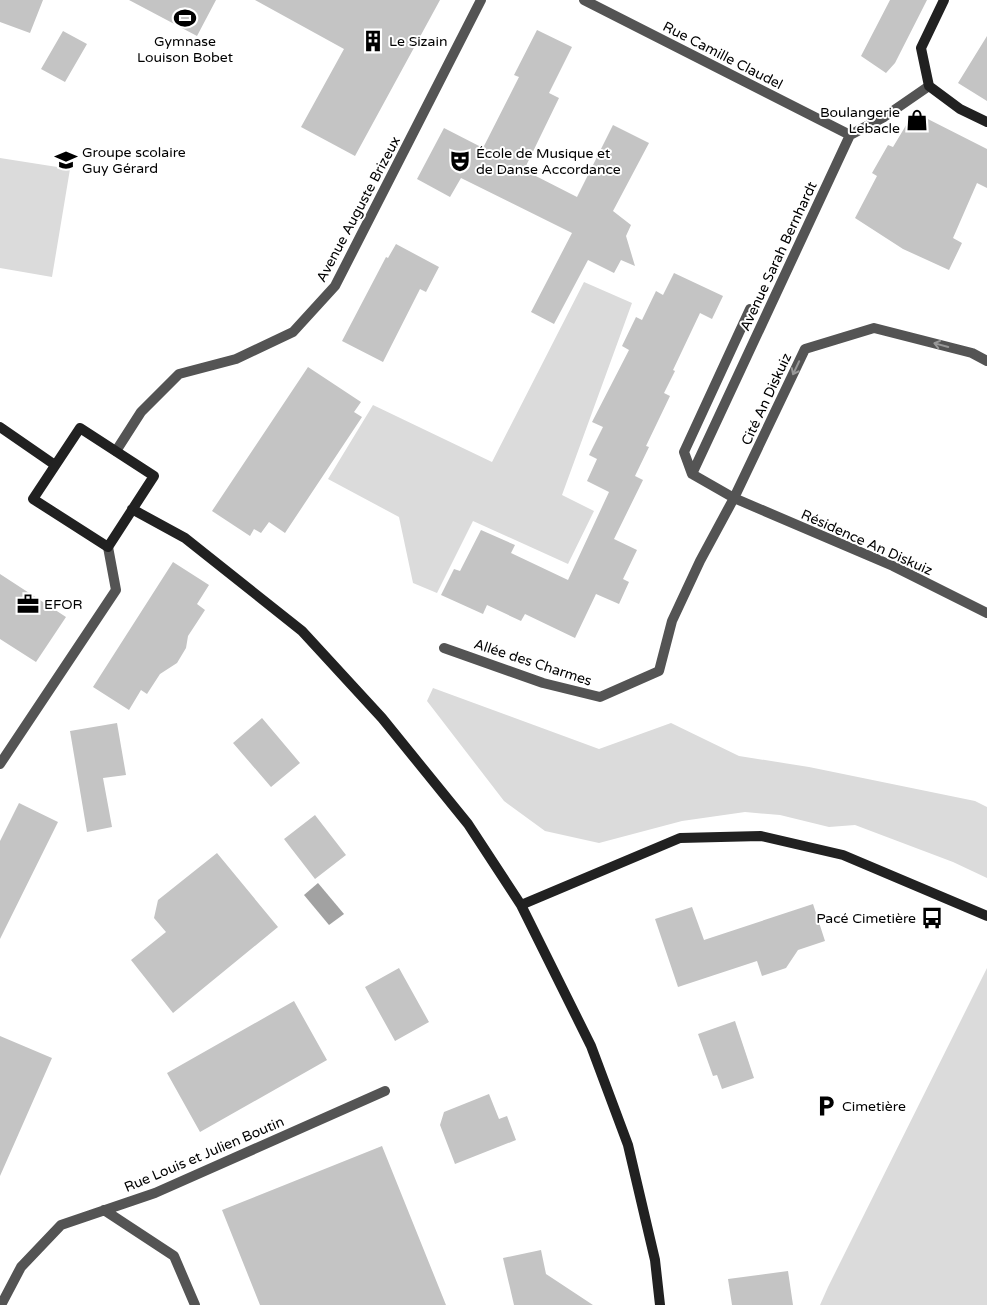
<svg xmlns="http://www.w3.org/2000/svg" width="987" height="1305" viewBox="0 0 987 1305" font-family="'Varela Round',sans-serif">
	<rect width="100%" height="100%" fill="#fff"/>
	<path fill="#dbdbdb" d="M0,158L70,169L52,277L0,268Z
		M584,282L632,303L562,495L594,511L568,564L473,521L437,593L413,583L399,517L328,479L373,405L492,462Z
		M433,688L599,749L671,723L739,756L809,767L975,801L987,807V878L953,862L855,825L829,827L780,815L745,812L682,821L599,843L545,831L504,801L427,701Z
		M987,968V1305H820L828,1287Z"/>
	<path fill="#a2a2a2" d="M318,883L344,914L329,925L304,895Z"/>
	<path fill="#c4c4c4" d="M0,0H43L30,33L0,22Z
		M129,0H216L197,36Z
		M255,0H440L355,156L301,127L344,49Z
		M890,0H927L895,63L886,73L861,56Z
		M537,30L572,47L549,93L559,98L524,170L577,197L613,125L649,143L613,211L631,225L626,236L635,266L621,260L614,273L588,260L554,324L531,312L572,233L461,178L450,197L417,179L444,128L483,148L519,77L514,75Z
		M63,31L87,44L65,82L41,69Z
		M987,36V101L958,83Z
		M914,112L987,149V188L977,183L953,238L962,243L949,270L903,249L855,218L877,176L872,173L888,145L893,147Z
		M396,244L439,267L426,292L420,289L383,362L342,341L386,257L388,258Z
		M674,273L723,296L712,319L700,313L673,370L675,371L664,393L670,396L646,446L649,447L635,476L643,480L614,539L637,550L623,579L629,582L619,604L596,594L575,638L525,614L521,621L487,605L483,614L441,595L454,569L460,571L481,530L515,545L511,553L568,580L609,492L587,481L597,459L589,455L603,427L592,422L629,350L622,346L636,317L642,320L656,291L663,295Z
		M308,367L361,402L354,412L362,417L285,533L269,522L261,533L254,529L250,536L212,511Z
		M173,562L209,585L197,604L205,610L188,636L186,648L177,663L160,674L147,694L141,690L129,710L93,687Z
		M0,574L66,617L36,662L0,639Z
		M262,718L300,763L271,787L233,743Z
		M117,723L126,775L103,778L112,827L87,832L70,731Z
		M19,803L58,822L0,939V841Z
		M315,815L346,855L315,879L284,839Z
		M217,853L278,927L173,1013L131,960L166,932L154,918L158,900Z
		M813,904L825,941L798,950L786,968L762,976L757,961L678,987L655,919L692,907L704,940Z
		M399,968L429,1022L395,1041L365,987Z
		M294,1001L327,1060L200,1132L167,1073Z
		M735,1021L754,1078L722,1089L717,1075L713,1076L698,1034Z
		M0,1036L52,1058L0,1176Z
		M489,1094L499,1119L507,1116L516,1140L455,1164L440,1125L444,1112Z
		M382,1146L446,1305H260L222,1210Z
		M541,1250L546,1274L593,1305H514L503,1258Z
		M788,1271L793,1305H732L728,1279Z"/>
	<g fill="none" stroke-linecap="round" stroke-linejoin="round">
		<path stroke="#545454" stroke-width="10" d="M584,0L850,135
			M750,309L684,452L692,474L734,498L893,566L987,613
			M116,451L141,412L179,374L236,359L293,332L335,286L481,0
			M692,474L850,135L884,117L929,86
			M444,648L543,683L600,697L659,671L672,621L700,561L734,498L805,349L874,328L972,353L987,361
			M0,764L116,590L108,547
			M104,1210L174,1256L195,1305
			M1,1305L21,1267L61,1225L155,1193L385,1091"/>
		<path stroke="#212121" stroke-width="10" d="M944,0L921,48L929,86L960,109L987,122
			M0,427L55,465
			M80,428L154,476L108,547L33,499Z
			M132,509L185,538L302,631L382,718L468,824L521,905L591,1046L628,1145L655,1260L660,1305
			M521,905L680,838L761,836L843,855L987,916"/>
	</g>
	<defs><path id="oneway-shaft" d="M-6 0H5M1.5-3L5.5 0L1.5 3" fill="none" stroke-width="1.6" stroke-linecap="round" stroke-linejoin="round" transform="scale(1.25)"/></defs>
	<g stroke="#989898">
		<use href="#oneway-shaft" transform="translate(941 345) rotate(-165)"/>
		<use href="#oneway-shaft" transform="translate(796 368) rotate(115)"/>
	</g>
	<defs>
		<g id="stadium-bare" transform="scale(1.725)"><path d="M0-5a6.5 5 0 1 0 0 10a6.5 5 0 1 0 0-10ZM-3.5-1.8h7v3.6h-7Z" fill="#000" stroke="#fff" stroke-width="2.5" paint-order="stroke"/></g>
		<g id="building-bare" transform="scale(1.725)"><path d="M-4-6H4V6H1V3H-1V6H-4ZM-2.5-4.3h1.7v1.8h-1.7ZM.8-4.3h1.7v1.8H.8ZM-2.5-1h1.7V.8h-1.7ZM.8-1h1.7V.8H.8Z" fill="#000" stroke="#fff" stroke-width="2.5" paint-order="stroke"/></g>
		<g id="shop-bare" transform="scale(1.725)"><path d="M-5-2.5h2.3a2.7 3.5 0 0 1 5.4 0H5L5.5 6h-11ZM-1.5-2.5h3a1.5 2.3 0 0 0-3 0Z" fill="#000" stroke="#fff" stroke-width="2.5" paint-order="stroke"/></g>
		<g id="school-bare" transform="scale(1.725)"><path d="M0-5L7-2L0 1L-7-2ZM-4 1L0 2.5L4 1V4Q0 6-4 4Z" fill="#000" stroke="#fff" stroke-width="2.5" paint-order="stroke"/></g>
		<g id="theatre-bare" transform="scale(1.725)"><path d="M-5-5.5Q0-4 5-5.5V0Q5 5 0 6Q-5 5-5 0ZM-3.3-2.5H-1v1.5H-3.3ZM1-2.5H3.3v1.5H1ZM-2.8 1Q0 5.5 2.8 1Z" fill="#000" stroke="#fff" stroke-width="2.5" paint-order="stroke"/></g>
		<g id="office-bare" transform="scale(1.725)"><path d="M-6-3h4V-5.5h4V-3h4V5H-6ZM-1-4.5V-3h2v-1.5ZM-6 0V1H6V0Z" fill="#000" stroke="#fff" stroke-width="2.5" paint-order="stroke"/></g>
		<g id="bus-bare" transform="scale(1.725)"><path d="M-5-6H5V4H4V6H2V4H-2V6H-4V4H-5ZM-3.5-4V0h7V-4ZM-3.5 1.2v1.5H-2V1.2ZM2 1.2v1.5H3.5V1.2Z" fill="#000" stroke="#fff" stroke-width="2.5" paint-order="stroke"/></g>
		<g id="parking-bare" transform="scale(1.725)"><path d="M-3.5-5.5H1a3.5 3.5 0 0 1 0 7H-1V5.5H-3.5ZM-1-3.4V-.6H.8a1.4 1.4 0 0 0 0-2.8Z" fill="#000" stroke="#fff" stroke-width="2.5" paint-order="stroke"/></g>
	</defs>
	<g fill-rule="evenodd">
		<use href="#stadium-bare" x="185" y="18"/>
		<use href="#building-bare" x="373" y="41"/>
		<use href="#shop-bare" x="917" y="120"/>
		<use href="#school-bare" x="66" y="160"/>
		<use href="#theatre-bare" x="460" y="161"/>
		<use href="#office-bare" x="28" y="604"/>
		<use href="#bus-bare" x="932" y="918"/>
		<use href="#parking-bare" x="826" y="1106"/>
	</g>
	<g text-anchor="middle" stroke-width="4" stroke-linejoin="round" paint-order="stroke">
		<g font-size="14" fill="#000" stroke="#fff" text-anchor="start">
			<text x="185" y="46" text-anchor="middle">Gymnase<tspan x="185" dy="16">Louison Bobet</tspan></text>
			<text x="389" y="46">Le Sizain</text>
			<text x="900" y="117" text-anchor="end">Boulangerie<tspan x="900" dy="16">Lebacle</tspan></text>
			<text x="82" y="157">Groupe scolaire<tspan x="82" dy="16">Guy Gérard</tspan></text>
			<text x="476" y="158">École de Musique et<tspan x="476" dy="16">de Danse Accordance</tspan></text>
			<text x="44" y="609">EFOR</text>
			<text x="916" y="923" text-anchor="end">Pacé Cimetière</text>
			<text x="842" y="1111">Cimetière</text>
		</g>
		<g font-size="14" fill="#000" stroke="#fff">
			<text transform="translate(723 55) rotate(27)" y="5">Rue Camille Claudel</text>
			<text transform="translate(358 209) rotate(-62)" y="5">Avenue Auguste Brizeux</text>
			<text transform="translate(778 256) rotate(-65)" y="5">Avenue Sarah Bernhardt</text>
			<text transform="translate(766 399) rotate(-65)" y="5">Cité An Diskuiz</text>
			<text transform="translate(867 542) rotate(24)" y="5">Résidence An Diskuiz</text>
			<text transform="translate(533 662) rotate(18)" y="5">Allée des Charmes</text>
			<text transform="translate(204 1154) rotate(-23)" y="5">Rue Louis et Julien Boutin</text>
		</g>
	</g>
</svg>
